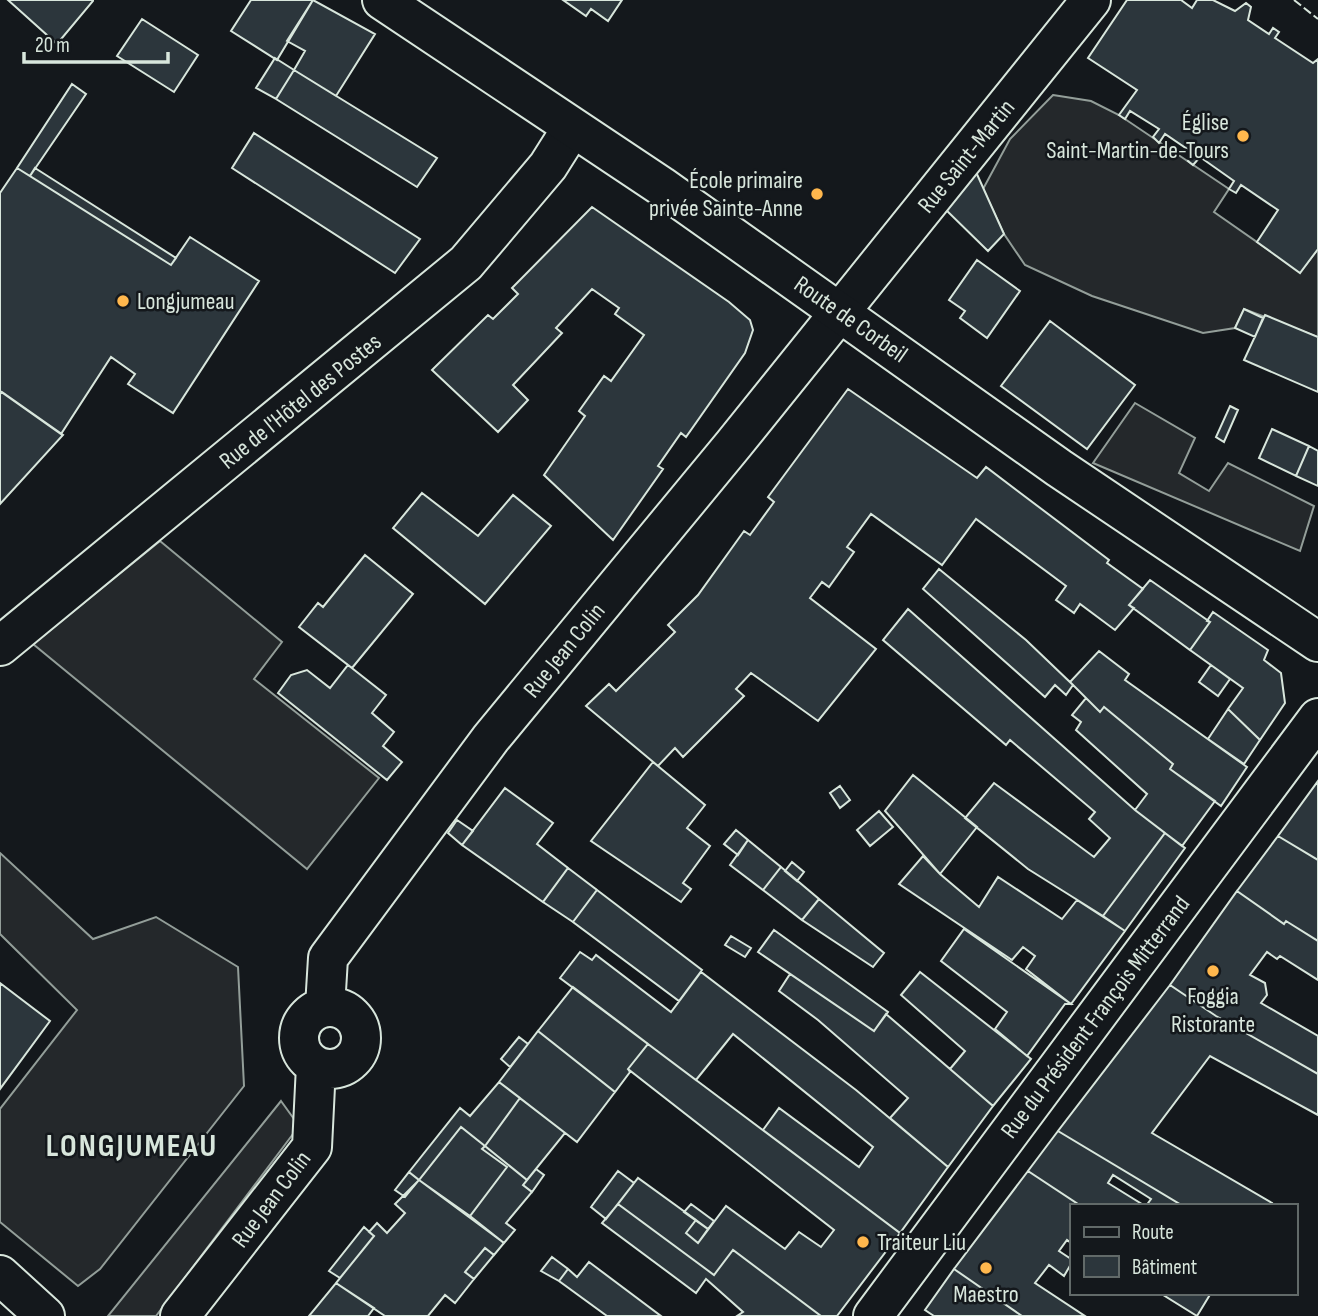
<svg xmlns="http://www.w3.org/2000/svg" width="1318" height="1316" viewBox="0 0 1318 1316" font-family="'Sofia Sans Condensed',sans-serif">
	<rect width="100%" height="100%" fill="#14181c"/>
	<path fill="#24282b" stroke="#939e99" stroke-width="2" d="M1053,95L1091,101L1119,115L1229,189L1214,212L1300,272L1318,249V337L1244,309L1235,328L1203,333L1092,296L1025,265L1004,234L983,189L1010,139Z
		M1135,403L1195,438L1179,473L1209,491L1228,463L1314,506L1300,551L1093,463Z
		M160,541L282,642L254,679L379,778L307,869L33,644Z
		M0,853L93,939L156,917L238,967L244,1086L100,1269L78,1286L0,1222V1109L77,1010L0,934Z
		M281,1101L299,1126L156,1316H108Z"/>
	<path fill="#2c363c" stroke="#d8e6dc" stroke-width="2" d="M8,0H93V1L57,44Z
		M251,0H313L277,60L231,31Z
		M313,0L375,34L336,96L294,70L305,51L287,41Z
		M563,0H622L608,21L591,9L586,16Z
		M1127,0H1181L1192,8L1197,0H1213L1235,11L1246,3L1251,7L1248,20L1269,34L1273,28L1279,32L1275,38L1313,63L1318,59V249L1300,273L1257,242L1278,210L1241,185L1236,193L1229,189L1234,181L1200,157L1193,165L1188,161L1193,153L1165,134L1159,143L1153,137L1159,129L1130,111L1125,119L1119,115L1137,90L1088,58Z
		M142,19L198,55L174,92L117,56Z
		M275,58L294,70L276,99L256,88Z
		M294,70L437,158L417,187L276,99Z
		M72,84L86,94L30,176L17,168Z
		M254,133L420,239L395,273L232,168Z
		M17,168L171,265L190,237L259,281L173,413L128,384L135,374L111,357L61,434L0,391V193Z
		M35,168L176,258L171,265L30,176Z
		M976,172L1004,234L988,251L944,208Z
		M592,207L729,302L750,320L753,330L745,353L686,437L681,433L658,466L663,469L613,540L544,475L585,416L579,411L604,376L611,381L644,335L615,314L619,308L592,289L556,328L562,333L513,385L528,400L498,432L432,370L488,315L493,319L518,294L512,288Z
		M977,260L1020,291L987,338L960,318L965,311L949,300Z
		M1244,309L1263,318L1255,337L1235,328Z
		M1265,315L1318,337V392L1244,360Z
		M1050,321L1135,385L1087,449L1001,386Z
		M848,389L977,478L986,467L1109,560L1107,563L1143,589L1129,605L1134,608L1115,630L1080,604L1074,613L1056,600L1066,586L976,519L942,565L871,514L847,547L854,552L829,587L822,582L810,598L876,649L818,721L751,673L736,689L744,696L683,757L675,748L658,766L586,706L609,684L616,691L675,632L668,625L698,595L744,531L750,535L774,502L768,497Z
		M2,392L63,435L0,504V394Z
		M1230,406L1238,410L1224,442L1216,437Z
		M1272,429L1309,446L1296,476L1259,458Z
		M1309,446L1318,451V486L1296,476Z
		M422,493L478,536L513,495L551,526L485,604L393,528Z
		M365,555L413,594L352,668L299,627L318,603L323,607Z
		M939,569L1026,640L1073,685L1066,695L1055,685L1045,697L923,589Z
		M1150,580L1210,622L1190,650L1129,605Z
		M908,609L1135,810L1165,833L1103,916L1028,869L965,818L994,783L1094,857L1110,838L1089,819L1095,812L1010,740L1006,745L883,640Z
		M1213,612L1268,650L1264,660L1281,673L1285,703L1260,740L1228,709L1243,688L1190,650L1210,622L1207,621Z
		M1099,651L1129,674L1125,680L1247,767L1221,806L1170,769L1173,764L1104,707L1100,712L1070,682Z
		M348,665L386,695L372,713L394,732L383,746L402,762L387,780L278,693L291,675L307,670L330,688Z
		M1211,665L1230,679L1218,696L1199,682Z
		M1086,698L1100,712L1104,707L1173,764L1170,769L1215,801L1182,846L1135,810L1147,794L1076,730L1081,722L1072,715Z
		M1228,709L1260,740L1244,764L1208,739Z
		M653,762L705,805L687,828L710,846L683,883L691,889L681,902L591,841Z
		M913,775L977,827L940,874L885,811Z
		M1318,781V860L1278,836Z
		M840,786L850,800L840,808L830,793Z
		M505,788L553,823L537,844L568,868L543,902L462,845Z
		M879,811L893,827L870,846L857,830Z
		M457,820L473,831L462,845L448,833Z
		M736,830L748,840L738,855L724,844Z
		M1165,833L1185,848L1125,931L1103,916Z
		M1278,836L1318,860V941L1286,921L1284,924L1237,891Z
		M748,840L781,867L763,890L730,865Z
		M923,856L940,874L979,907L998,877L1062,919L1077,900L1125,931L1071,1004L1026,969L1035,956L1023,947L1012,960L899,884Z
		M792,862L804,872L797,881L785,871Z
		M781,867L819,899L802,920L763,890Z
		M568,868L597,890L573,922L543,902Z
		M597,890L702,970L679,1001L573,922Z
		M1237,891L1284,924L1286,921L1318,941V980L1280,956L1277,959L1267,952L1250,975L1265,983L1267,995L1261,1003L1318,1036V1074L1216,1016L1170,985Z
		M819,899L884,953L873,967L802,920Z
		M964,929L1071,1004H1065L1027,1056L995,1029L1007,1012L941,961Z
		M774,930L888,1012L874,1031L758,952Z
		M731,936L751,948L745,957L725,945Z
		M580,952L592,960L596,955L671,1012L701,972L856,1090L948,1167L900,1233L763,1130L779,1108L859,1167L873,1147L733,1034L696,1080L560,978Z
		M920,972L1031,1059L993,1106L950,1069L965,1051L901,995Z
		M790,974L874,1031L886,1014L993,1106L948,1167L890,1118L908,1098L818,1020L779,991Z
		M0,983L50,1021L0,1089Z
		M1170,985L1216,1016L1318,1074V1115L1210,1056L1152,1133L1272,1203L1271,1206H1183L1058,1131Z
		M573,987L648,1044L628,1069L630,1072L615,1092L538,1031Z
		M538,1031L615,1092L577,1142L499,1082Z
		M519,1037L528,1044L510,1067L501,1059Z
		M648,1044L900,1233L837,1316H821L733,1250L714,1275L618,1204L638,1178L696,1220L686,1233L698,1243L726,1206L785,1249L799,1232L821,1247L834,1230L628,1069Z
		M499,1082L520,1098L485,1146L461,1127L419,1180L409,1172L460,1108L470,1116Z
		M520,1098L565,1133L527,1180L485,1146Z
		M461,1127L485,1146L482,1149L507,1167L470,1216L419,1180Z
		M1058,1131L1183,1206H1146L1151,1199L1113,1175L1108,1183L1145,1206H1081L1028,1171Z
		M485,1146L527,1180L523,1185L532,1192L506,1223L515,1230L504,1243L470,1216L507,1167L482,1149Z
		M536,1169L544,1175L532,1192L523,1185Z
		M618,1171L634,1183L606,1219L591,1207Z
		M1028,1171L1081,1206H1071V1243L1067,1240L1059,1251L1071,1259V1264L1064,1276L1049,1265L1035,1283L1085,1316H1022L954,1269Z
		M409,1172L419,1180L405,1197L395,1190Z
		M419,1180L504,1243L494,1255L485,1248L465,1272L474,1279L455,1303L445,1295L428,1316H385L336,1283L374,1236L369,1232L377,1223L387,1233L405,1213L395,1204Z
		M618,1204L714,1275L733,1250L821,1316H737L743,1312L706,1279L696,1293L602,1223Z
		M691,1204L714,1221L708,1229L684,1212Z
		M696,1220L708,1229L698,1243L686,1233Z
		M364,1227L374,1236L340,1278L329,1271Z
		M485,1248L494,1255L474,1279L465,1272Z
		M552,1257L568,1269L559,1281L541,1271Z
		M589,1262L661,1316H607L559,1281L568,1269L577,1277Z
		M954,1269L1022,1316H934L925,1310Z
		M336,1283L374,1308L368,1316H309Z
		M1160,1293H1211L1197,1316Z"/>
	<g fill="none" stroke-linecap="round" stroke-linejoin="round">
		<g stroke="#d8e6dc" stroke-width="42">
			<path id="minor" d="M0,646L466,263L548,166L572,128
				M325,1007L328,958L491,738L733,445L1091,0
				M299 1038a31 31 0 1 1 62 0a31 31 0 1 1-62 0Z
				M0,1275L45,1316
				M180,1316L312,1147L316,1066"/>
		</g>
		<g stroke="#d8e6dc" stroke-width="42">
			<path id="major" d="M382,0L661,186L1059,468L1318,642
				M873,1316L1318,718"/>
		</g>
		<use href="#minor" stroke="#14181c" stroke-width="38"/>
		<use href="#major" stroke="#14181c" stroke-width="38"/>
		<path stroke="#d8e6dc" stroke-width="2" stroke-dasharray="9 3.5" stroke-linecap="butt" d="M1294,0L1318,19"/>
	</g>
	<g fill="#ffb74d" stroke="#14181c" stroke-width="2.5">
		<circle cx="1243" cy="136" r="7"/>
		<circle cx="817" cy="194" r="7"/>
		<circle cx="123" cy="301" r="7"/>
		<circle cx="1213" cy="971" r="7"/>
		<circle cx="863" cy="1242" r="7"/>
		<circle cx="986" cy="1268" r="7"/>
	</g>
	<g text-anchor="middle" stroke-width="5" stroke-linejoin="round" paint-order="stroke">
		<g font-size="24" fill="#d8e6dc" stroke="#14181c" text-anchor="end">
			<text x="1229" y="130">Église<tspan x="1229" dy="28">Saint-Martin-de-Tours</tspan></text>
			<text x="803" y="188">École primaire<tspan x="803" dy="28">privée Sainte-Anne</tspan></text>
			<text x="137" y="309" text-anchor="start">Longjumeau</text>
			<text x="1213" y="1004" text-anchor="middle">Foggia<tspan x="1213" dy="28">Ristorante</tspan></text>
			<text x="877" y="1250" text-anchor="start">Traiteur Liu</text>
			<text x="986" y="1302" text-anchor="middle">Maestro</text>
		</g>
		<g font-size="24" fill="#d8e6dc" stroke="#14181c">
			<text transform="translate(966 156) rotate(-51)" y="8">Rue Saint-Martin</text>
			<text transform="translate(851 319) rotate(35)" y="8">Route de Corbeil</text>
			<text transform="translate(300 401) rotate(-39)" y="8">Rue de l'Hôtel des Postes</text>
			<text transform="translate(564 650) rotate(-51)" y="8">Rue Jean Colin</text>
			<text transform="translate(1095 1017) rotate(-53)" y="8">Rue du Président François Mitterrand</text>
			<text transform="translate(271 1199) rotate(-53)" y="8">Rue Jean Colin</text>
		</g>
		<g font-size="32" font-weight="bold" letter-spacing="2" fill="#d8e6dc" stroke="#14181c">
			<text x="132" y="1156">LONGJUMEAU</text>
		</g>
	</g>
	<rect x="1070" y="1204" width="228" height="91" fill="#14181c" stroke="#626a69" stroke-width="2"/>
	<rect x="1084" y="1227" width="35" height="10" fill="#14181c" stroke="#626a69" stroke-width="2"/>
	<text x="1132" y="1239" font-size="21" fill="#d8e6dc">Route</text>
	<rect x="1084" y="1256" width="35" height="21" fill="#2c363c" stroke="#626a69" stroke-width="2"/>
	<text x="1132" y="1274" font-size="21" fill="#d8e6dc">Bâtiment</text>
	<path d="M24 52v10h144v-10" fill="none" stroke="#d8e6dc" stroke-width="3.5"/>
	<text x="35" y="52" font-size="21" fill="#d8e6dc" stroke="#14181c" stroke-width="5" paint-order="stroke">20 m</text>
</svg>
